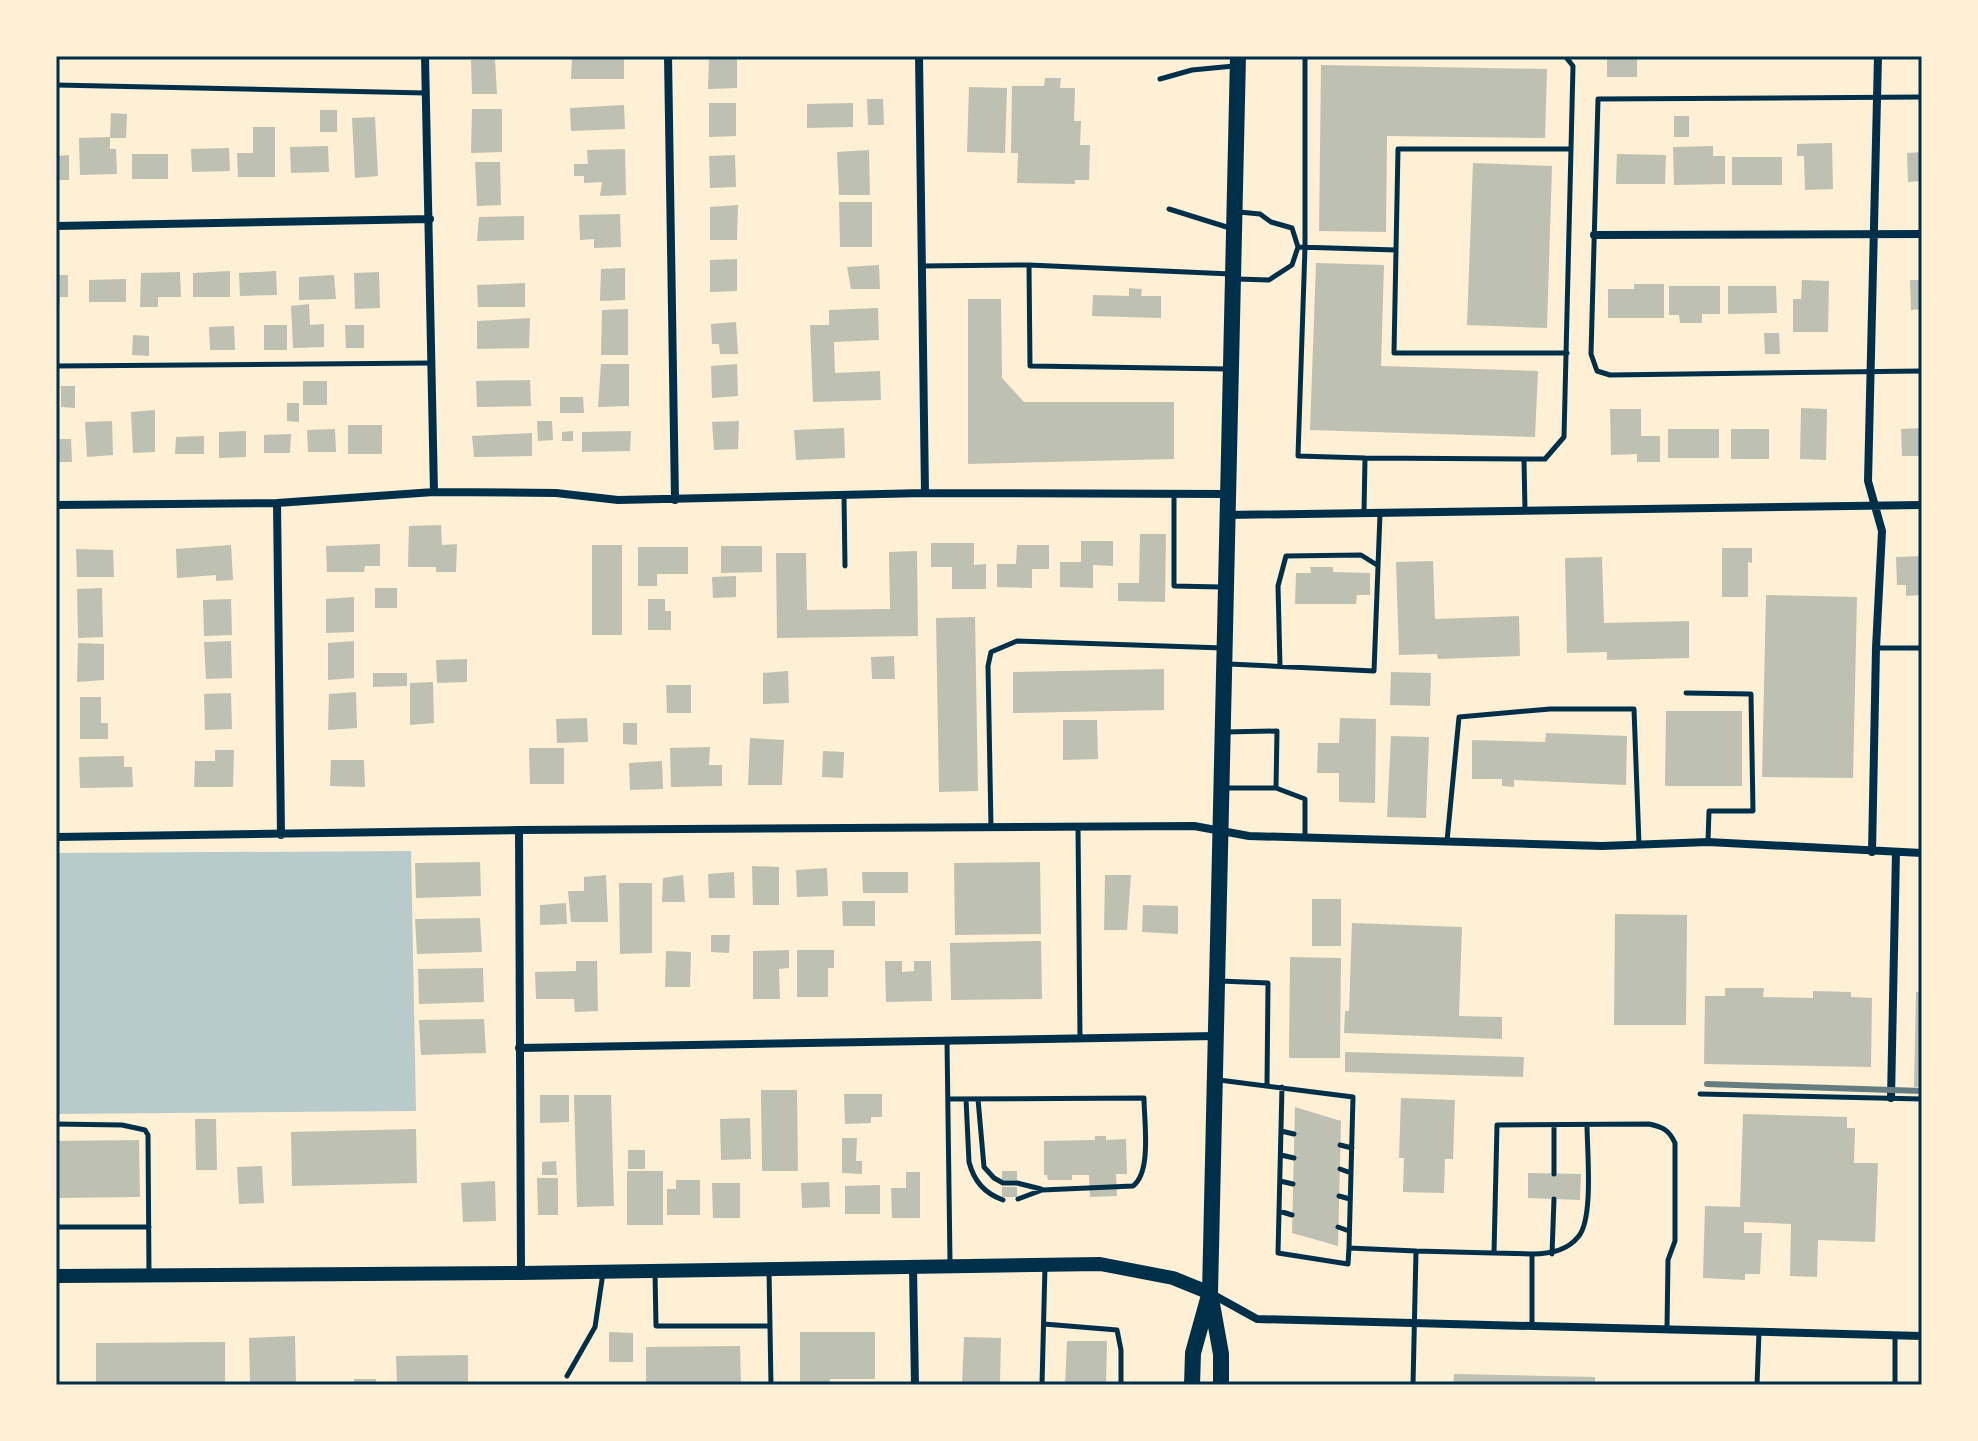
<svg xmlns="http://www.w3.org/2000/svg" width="1978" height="1441" viewBox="0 0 1978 1441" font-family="'Open Sans',sans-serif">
	<rect width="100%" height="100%" fill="#fdf0d5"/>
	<path fill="#b9caca" d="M411,851L416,1111L56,1114V853Z"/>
	<path fill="#bec0b2" d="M572,56H624V79H571Z
		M709,56H737V88L708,89Z
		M1607,56H1637V77H1607Z
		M495,59L497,94H472L471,60Z
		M1321,65L1547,69L1545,138L1387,136L1386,232L1319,231Z
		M1045,78H1061L1060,88H1075L1074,121H1081L1080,145H1090L1089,180H1075V184L1017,183L1018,153H1011L1012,86H1044Z
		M969,87L1007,88L1005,153L967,152Z
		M867,99H883L884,125H868Z
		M709,103H736V136L709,137Z
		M853,103V127L807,128V104Z
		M624,105L625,129L571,131L570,108Z
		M472,109H502V152L471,153Z
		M320,110H337V132H320Z
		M111,113L127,114L126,138H110Z
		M1674,116H1689V137H1674Z
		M375,117L378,176L355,178L352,118Z
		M253,127H275V177H238L237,153H253Z
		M110,137V149H116L117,174L80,175L79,138Z
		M1832,143L1833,189L1805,190L1804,156H1797V144Z
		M328,146L329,172L291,173L290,147Z
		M1713,146V156H1725V184L1674,185L1673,147Z
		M229,148L230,171L192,172L191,149Z
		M625,149L626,195L600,196L602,182L584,183V176H574V164H588L587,150Z
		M869,150L870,195H839L837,152Z
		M1922,152V181L1908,182L1907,153Z
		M132,154H168V179H132Z
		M1617,154L1666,155L1665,184H1616Z
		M69,155V180H56V156Z
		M735,155L736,187L710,188L709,156Z
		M1732,157H1782V185H1732Z
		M475,162H500L501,205L477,206Z
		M1473,163L1552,166L1547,328L1467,325Z
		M839,202H872V247H840Z
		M738,205L737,240H710V207Z
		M620,214L621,247L594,248V239L580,240L579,215Z
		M524,216V240L477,241L479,217Z
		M737,259V291L710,292V260Z
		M1316,263L1384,265L1381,366L1538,371L1535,437L1310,430Z
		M879,265L880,289H851L847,267Z
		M625,268V300L600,301L601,269Z
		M230,271V297H193V273Z
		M276,271L277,295L240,296L239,273Z
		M180,272L181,297H158V307H140L141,273Z
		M379,272L380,308L355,309L354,273Z
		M56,275H68V297H60L59,310H56Z
		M334,275L336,299L299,300V277Z
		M126,279V302H89V280Z
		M1802,280L1829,281L1828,332H1793V299H1801Z
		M1910,280H1922V309L1911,310Z
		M525,283V307H478L477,285Z
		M1634,284H1664V318H1608V289H1634Z
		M1669,286H1720V314H1702V323H1680L1679,315H1669Z
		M1728,286H1776L1777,313L1728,314Z
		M1129,288L1142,289L1141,296H1161V318L1092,316L1093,295L1129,296Z
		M968,299H1001L1002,378L1024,402H1174V459L968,464Z
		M309,304L310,325L324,324V347L293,348L291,306Z
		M878,308L879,340L834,342L835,373L880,371L881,400L813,402L810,325H829V310Z
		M628,309V355H601L602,310Z
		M530,318L529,348L477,349V321Z
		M736,322L738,354H720L719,344H712L711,324Z
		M264,325H287V350H264Z
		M345,325H364V348H346Z
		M234,326L235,350H210L209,327Z
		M1764,333H1779L1780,354H1765Z
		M133,335L149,336V356L132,355Z
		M601,364H629V406L598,407Z
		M737,364L738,396L712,398L711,366Z
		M530,380L531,406L477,407L476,381Z
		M303,381H327V405H303Z
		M61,386H75V408L61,407Z
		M560,397H583L584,413H560Z
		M287,403H299V422L287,421Z
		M1801,408L1827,409L1826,460L1800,459Z
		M1610,409H1641V436H1660V462H1637V454L1611,455Z
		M155,410V452L133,453L131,412Z
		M112,421L113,455L87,457L85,422Z
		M537,421H552L553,440L538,441Z
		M739,421L738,449L714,450L712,422Z
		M348,425H382V454H348Z
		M844,428L845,458L796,460L794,430Z
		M1922,428V456H1902L1901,429Z
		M335,429L336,452H308L307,430Z
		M1668,429H1719V458H1668Z
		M1731,429H1769V459H1731Z
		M246,431V457L219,458V432Z
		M573,431V441H562V432Z
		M631,431L630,451L582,452V432Z
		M532,433V456L474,457L472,436Z
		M291,434L290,453H264V435Z
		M204,436V454H175L176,437Z
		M56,439H71L72,462H56Z
		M441,525L442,545L457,544L456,572H436V567H408L409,526Z
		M1140,534H1166L1165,602L1118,601V583H1139Z
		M1081,541H1113V566L1093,565V588L1060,587V562H1081Z
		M931,543H974V565L986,564V589H952V567H931Z
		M380,544V566H365L364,572H327L326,546Z
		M231,545L233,580L216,581V575L177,578L176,549Z
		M592,545H622V635H592Z
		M1017,545H1049V569H1032V588L997,587V564H1016Z
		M721,546H762V572L721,573Z
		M638,547H688V574H657V586H638Z
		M1722,548H1752V563L1748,562V597H1722Z
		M76,549L113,550L114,577H77Z
		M917,551L918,636L777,638L776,553H806L807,610L890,609L889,552Z
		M1922,556V595L1906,596V585H1897L1896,557Z
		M1602,557L1604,623L1689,621V658L1607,660V652L1567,653L1565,558Z
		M1433,561L1435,619L1519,616L1520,656L1438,659L1437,654L1399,655L1396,562Z
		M1310,567H1333V572L1370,573V595H1357L1356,604H1295L1296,573H1311Z
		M736,576V597L713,598L712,577Z
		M102,588L103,637L78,638L77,589Z
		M375,588H397V608H375Z
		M1766,595L1857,597L1853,778L1762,777Z
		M354,597V632L326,633V599Z
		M231,599L232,635L204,636L203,600Z
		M648,599H665V611H671V630H648Z
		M975,617L978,791L939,792L936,618Z
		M231,641L232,678L206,679L204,642Z
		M354,641V678L328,680V643Z
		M78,643L104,644V680L77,682Z
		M894,656L895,679H872L871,657Z
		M467,659V682L437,683L436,660Z
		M1164,669V710L1013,713V672Z
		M788,671L789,703L763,704V673Z
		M1391,672L1431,673L1430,706L1390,705Z
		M373,673H407V686L373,687Z
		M433,682L434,723L410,725V683Z
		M666,685H691V713H667Z
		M356,692L357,728L328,730L329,694Z
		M231,693L232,729L205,730L204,694Z
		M80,697H101V723H108V739H80Z
		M1666,711H1742V786H1665Z
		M587,718L588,742L557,743L556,719Z
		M1340,718L1376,719L1375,803L1339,802V773H1317L1318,743H1339Z
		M1063,720H1097L1098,759L1063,760Z
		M623,723H637V745L623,744Z
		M1546,733L1627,736L1626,785L1514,780V787L1502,786V779H1472V740L1545,742Z
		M1391,736L1429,737L1426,818L1387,817Z
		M750,738L784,740L782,785H748Z
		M710,747L709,765H722V786L671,787L670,748Z
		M529,748H564V784H530Z
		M215,750H234L233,787H194L195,761H215Z
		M823,751L844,752L843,778L822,777Z
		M124,756V767H132L133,787L80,788L79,757Z
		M331,760H364L365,787L330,786Z
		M662,761L663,789L630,790L629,763Z
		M480,862L481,896L416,898L415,863Z
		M1040,862L1041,934L955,935L954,863Z
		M752,866L779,867V905H753Z
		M827,868L828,896L797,897L796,870Z
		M734,872L735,898H709L708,874Z
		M862,872H908V893H863Z
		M606,875L608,922H571L568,891H584V877Z
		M683,875L685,902H662L663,878Z
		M1105,875H1131L1127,930H1104Z
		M619,883H652V953L620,954Z
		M1312,899H1341V946H1312Z
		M842,901H875V926H843Z
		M566,903L567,924L540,925V905Z
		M1143,905L1178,906V934L1142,932Z
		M1615,914L1687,915L1686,1025H1614Z
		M480,918L482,952L417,954L415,919Z
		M1352,923L1462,927L1459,1016L1502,1017V1039L1344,1033L1345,1011H1349Z
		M711,935H730L729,953L711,952Z
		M1041,941L1042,999L951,1000L950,943Z
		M789,950V968L779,969L780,999H753V951Z
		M797,950H834V968H828V997H797Z
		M666,951L691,952L690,987H665Z
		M1290,957L1341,958L1340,1058H1289Z
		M576,961H597L598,1011L575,1012L574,999H536L535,972L576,971Z
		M885,961H902V972L914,971V961H931L932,1001L886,1002Z
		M483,968L484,1002L419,1004L418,969Z
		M1725,988H1764L1763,997L1813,998V991L1851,992V997L1872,998L1871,1067L1704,1064L1705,996H1725Z
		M1916,992H1922V1087H1914Z
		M484,1019L486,1053L421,1055L419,1020Z
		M1345,1052L1524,1057L1523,1077L1345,1072Z
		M761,1090H797L798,1171H762Z
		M844,1094H882V1117H871V1123L845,1124Z
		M540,1095H569V1122L540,1123Z
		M574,1095H611L614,1206L577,1207Z
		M1401,1098L1455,1100L1453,1159H1445L1444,1193L1403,1192L1404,1158H1399Z
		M1295,1107L1341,1121L1338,1246L1292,1233Z
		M1743,1114L1847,1117V1128H1855L1854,1163H1878L1875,1242L1818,1240L1817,1277L1790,1276L1791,1224L1744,1222V1233H1762L1760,1274H1745V1280L1703,1278L1705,1206L1740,1207Z
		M750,1118L751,1159L721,1160L720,1119Z
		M195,1119H216L217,1170H196Z
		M416,1129L417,1183L292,1186L291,1132Z
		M1095,1136H1106V1140L1126,1139L1127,1174H1116L1117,1196L1090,1197L1089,1175H1072V1180H1048L1047,1175H1044V1141L1095,1140Z
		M842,1138H857L856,1161H862V1174L842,1173Z
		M139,1140L140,1197L56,1198V1141Z
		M628,1150H645V1169H628Z
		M556,1161L557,1175H542V1162Z
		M262,1166L264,1203L239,1204L237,1167Z
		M627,1171H663V1225H627Z
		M1002,1171H1017V1180H1002Z
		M906,1172H920V1218H892L891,1188H906Z
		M1528,1173L1581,1174L1580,1200L1528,1198Z
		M537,1178H558V1215H538Z
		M676,1180H700V1215H667V1189H676Z
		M495,1181L496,1221L463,1222L461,1183Z
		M829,1182L830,1207L802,1208L801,1183Z
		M712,1183H740V1218H713Z
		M880,1185V1214H845V1186Z
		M1002,1187H1017V1197H1002Z
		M609,1332L633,1333V1362H609Z
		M800,1332H875V1379H830V1385H800Z
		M295,1336L296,1385H250L249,1338Z
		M964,1337L1001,1338L1000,1385H962Z
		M1067,1341H1107L1106,1385H1065Z
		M225,1342V1385H96V1343Z
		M740,1346L741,1385H646V1347Z
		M468,1355V1385H397L396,1356Z
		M1454,1374L1595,1377V1385H1453Z
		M354,1379H376V1385H354Z"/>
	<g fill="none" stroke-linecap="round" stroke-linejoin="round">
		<path stroke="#003049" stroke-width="5" d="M1305,56V247L1298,456L1365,458
			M1160,79L1192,70L1234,66
			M56,85L426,93
			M1922,97L1598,99L1591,354L1597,371L1610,375L1922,371
			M1169,209L1233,229
			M1298,247L1396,250L1394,353H1567
			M1396,250L1398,149H1571
			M1029,265L1231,274
			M922,266L1029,265L1030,366L1228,369
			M1237,279L1269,280L1292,265L1298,247L1292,228L1271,222L1260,214L1239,212
			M56,366L432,363
			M1524,459H1545L1564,437L1573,66L1565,56
			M1174,494V586L1221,587
			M844,496L845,566
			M1364,513L1365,458L1524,459L1525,511
			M1876,648H1922
			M1229,664L1374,671L1380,514
			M1280,666L1278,586L1286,556L1361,555L1377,565
			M1686,693L1751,694L1753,811H1709L1708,841
			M1224,732L1277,731L1276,788L1305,799V837
			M1225,788H1276
			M991,827L988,666L991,652L1017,641L1223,648
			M1078,827L1080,1037
			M1447,841L1459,717L1550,709H1634L1639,844
			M1220,981L1268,983L1267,1085
			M947,1041L950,1262
			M1219,1080L1353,1097L1349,1248L1416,1251
			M1282,1087L1278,1253L1348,1264L1349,1248
			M1700,1094L1922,1099
			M948,1099L1144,1098C1144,1121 1152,1172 1133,1186L1042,1190L1018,1199
			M966,1099L969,1162C974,1181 984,1193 1003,1200
			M978,1099L984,1167L994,1178L1003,1183H1017L1041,1189
			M56,1124L122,1125L145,1130L148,1135L149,1274
			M1281,1131L1294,1134
			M1340,1145L1352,1148
			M1281,1155L1294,1158
			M1340,1169L1351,1173
			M1554,1174V1125
			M1280,1181L1293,1184
			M1339,1196L1350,1199
			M1279,1211L1292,1215
			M56,1227H149
			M1338,1227L1349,1231
			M1532,1254C1548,1254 1567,1251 1578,1237C1594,1220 1587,1149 1587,1125
			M1552,1254L1554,1199
			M769,1270L771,1385
			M655,1272L656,1326H770
			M1044,1324L1117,1330L1121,1350V1385
			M1532,1326V1254L1494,1253L1497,1125L1649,1124C1663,1127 1669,1130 1675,1143V1241L1668,1260L1667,1329
			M567,1376L595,1327L603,1273
			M1042,1385L1045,1266
			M1365,1385H1413
			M1413,1385L1416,1251L1493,1253
			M1757,1385L1759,1332
			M1895,1385V1336"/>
		<path stroke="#003049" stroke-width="8" d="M425,56L434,492
			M668,56L675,500
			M919,56L925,493
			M56,226L430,219
			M1594,235L1922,234
			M277,503L281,835
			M56,505L277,503L434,492L556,493L618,500L925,493L1227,494
			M1227,515L1922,505
			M519,830L521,1273
			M56,837L519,830L1194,826L1249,836L1602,846L1708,842L1922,853
			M1872,852L1876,648L1882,531L1868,481L1878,56
			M519,1048L1216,1036
			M1891,1098L1896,852
			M913,1268L915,1385
			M1210,1293L1257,1319L1922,1336"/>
		<path stroke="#003049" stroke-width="14" d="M56,1276L521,1273L1100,1264L1173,1278L1210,1293"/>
		<path stroke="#003049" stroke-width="16" d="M1192,1385L1193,1353L1208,1299
			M1221,1385V1354L1210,1293L1238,56"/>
		<path stroke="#657d81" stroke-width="6" d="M1707,1084L1922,1091"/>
	</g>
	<rect width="1978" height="1441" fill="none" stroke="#fdf0d5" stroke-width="116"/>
	<rect x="58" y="58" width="1862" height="1325" fill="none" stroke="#003049" stroke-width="3"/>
</svg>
